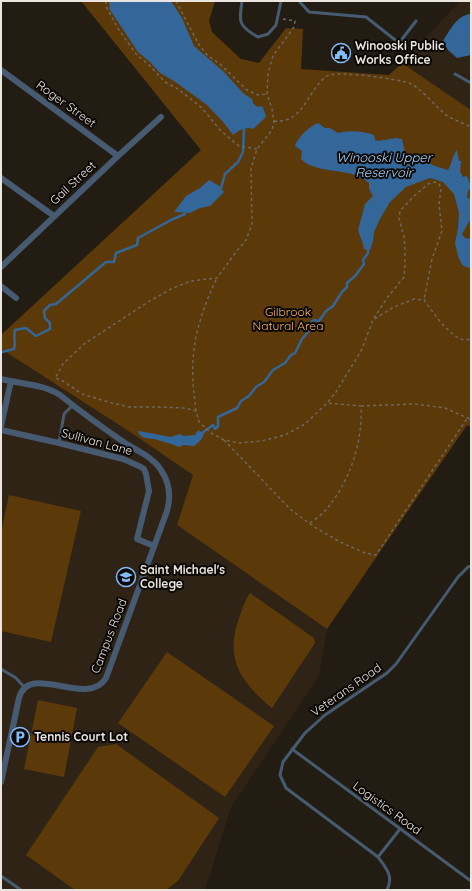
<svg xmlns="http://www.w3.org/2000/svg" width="472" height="891" viewBox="0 0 472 891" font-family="Quicksand,sans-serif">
	<rect width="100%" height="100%" fill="#231c13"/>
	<path fill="#2f2316" d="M460,1H471V110L402,63Z
		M1,349L130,432L193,475L177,525L327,629L319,676L231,807L205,890H1Z"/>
	<path fill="#5c3908" d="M81,1H215L209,21L212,32L241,59L259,63L286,28L303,29L301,69L389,75L402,63L471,110V427L467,425L327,629L177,525L193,475L130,432L1,349V335L201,150Z
		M9,495L81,511L51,642L1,631V533Z
		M250,593L314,638L315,643L272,708C242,683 225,661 238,621C242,611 244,601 250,593Z
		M167,652L274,726L225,797L118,723Z
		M38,700L77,708L64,777L24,769Z
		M116,744L219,818L178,881L166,890H75L26,855L98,747Z"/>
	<path fill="#336799" d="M109,1H171L182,18L194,46L224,72L243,93L252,99L253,103L257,107L262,106L264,110L266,117L253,129C245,126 239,131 233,135L224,123L207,105L174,81L160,73L150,62L138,52L110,10Z
		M471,14V55L457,58L448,50L443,41C450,30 457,15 471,14Z
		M318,123L325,128H330L338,133C349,130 364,131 374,135L375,140L378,141L396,138L402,139L405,152L411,156L423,157C427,165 439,167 448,170C452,164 452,156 457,150L459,161H461L460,171L463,177L467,176L471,187L468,191L467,198L471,199V218L462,234L465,238L471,239V269L462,265L458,256L455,243L458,228L459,213L454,194L443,182L430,178L406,187L390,202L380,219L374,232L373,241L370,250L364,249L363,244L358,230L365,204L373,196L369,189V183C350,166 316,175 301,159L302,151L295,146C297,138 310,126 318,123Z
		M209,180L218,185L224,192L210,206L200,208L190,213L174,212L186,196L200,188Z
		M198,430L204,434L201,440L194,446L184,445L179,447C173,444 161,441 154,439C147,438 142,439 138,432L139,431L171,437L180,434L184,436L195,435Z"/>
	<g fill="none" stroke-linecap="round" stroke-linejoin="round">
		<path stroke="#336799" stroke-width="2.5" d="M221,188L225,174L238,162L243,152L244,129
			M2,352L14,349C16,342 13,338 15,330L26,328L36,336L50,329V323L45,318L44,311L50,305L56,304L106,262H114L116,253L137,245L138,238L171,220L185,214
			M202,433L213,425L215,429L218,426V417L237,408L241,401L249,396L256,387L264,382L273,370L285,363L291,355L295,353L302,339L309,331L312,321L314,320L319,321L326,311L333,306L342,292L347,287V283L355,276L364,264L363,260L368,253V246"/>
		<path stroke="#6e6860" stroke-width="1.5" stroke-dasharray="3 3" stroke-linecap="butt" d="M106,1V6L117,27L136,54L149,65L165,82L178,89L202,108L220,130L227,136L239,146L257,149
			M176,1L198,43L207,55L220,64L247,90L258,95L267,94
			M283,19L295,21L294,27L273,56L268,73L267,94L272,109L274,121L272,130L257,149L251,168L252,224L246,240L236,252L217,278L191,281L173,288L148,302L84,344L63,364L55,378L63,381L82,394L112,403L130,407H156L185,408L196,411L199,422L211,433L224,440L240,443L261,441L285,435L305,424L327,403L336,392L361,351L373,320L394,307L414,299L424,300C432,311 451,339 465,340C467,340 469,339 471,339
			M274,121C304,124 307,90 327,76C335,70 398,79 409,83C420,87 436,107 446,115C454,120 463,123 471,127
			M374,318L387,298L404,277L405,266V250L404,237L399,218L400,211L413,197L428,184L435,182L439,184L441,189L439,204L442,231L432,259L424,300
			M361,406L415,404L445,408L470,419
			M196,411C195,400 193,389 193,377C191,342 202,309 217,278
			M224,440L291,510L316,528L340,542L365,553L376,555L466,420H471
			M310,523C314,520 320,516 324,512C349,484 363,443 361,406L327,403"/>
		<path stroke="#465b71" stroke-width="3" d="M242,1C239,22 238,26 258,37L268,34L276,25L281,1
			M299,1L309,12L366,17L399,43L416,21
			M455,74L471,83
			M59,443L64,414L73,405
			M1,669L16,678L25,688
			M292,749L471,881
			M378,857L400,829
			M1,876L21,890
			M387,890C394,876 386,868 378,857L286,788L280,775L283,762L305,733L325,715L387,673L396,664L458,577L468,567L471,566"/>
		<path stroke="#465b71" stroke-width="6" d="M1,70L118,156
			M1,178L54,216
			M1,267L118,156L161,117
			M1,286L16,298
			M1,379C21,384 43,384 60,395C81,412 103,428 125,443C137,451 153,457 161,470C169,482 171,497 167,511L106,678C87,709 29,661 19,698L1,782
			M1,426L11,381
			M1,430L59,443L123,459L139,466L144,469L146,474L149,491L137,539L154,546"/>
	</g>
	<defs>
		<g id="civic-ring" transform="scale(1)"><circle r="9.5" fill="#0a0704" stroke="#80bdfa" stroke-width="1.5"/><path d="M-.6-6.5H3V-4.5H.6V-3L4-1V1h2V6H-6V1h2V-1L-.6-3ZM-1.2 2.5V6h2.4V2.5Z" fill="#80bdfa"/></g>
		<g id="university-ring" transform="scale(1)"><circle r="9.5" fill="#0a0704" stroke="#80bdfa" stroke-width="1.5"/><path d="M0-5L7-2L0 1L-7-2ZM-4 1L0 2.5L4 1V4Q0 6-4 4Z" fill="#80bdfa"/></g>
		<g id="parking-ring" transform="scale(1)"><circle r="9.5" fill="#0a0704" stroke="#80bdfa" stroke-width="1.5"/><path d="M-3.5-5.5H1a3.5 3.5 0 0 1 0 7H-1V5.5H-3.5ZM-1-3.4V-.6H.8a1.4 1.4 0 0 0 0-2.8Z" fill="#80bdfa"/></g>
	</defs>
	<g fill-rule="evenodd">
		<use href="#civic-ring" x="341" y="53"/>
		<use href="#university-ring" x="126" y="577"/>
		<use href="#parking-ring" x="20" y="737"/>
	</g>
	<g text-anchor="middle" stroke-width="4" stroke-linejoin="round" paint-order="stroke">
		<g font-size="12" font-weight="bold" fill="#eae5df" stroke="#0a0704" text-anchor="start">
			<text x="355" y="50">Winooski Public<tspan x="355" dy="14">Works Office</tspan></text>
			<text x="140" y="574">Saint Michael's<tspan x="140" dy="14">College</tspan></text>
			<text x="34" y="741">Tennis Court Lot</text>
		</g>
		<g font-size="12" fill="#eae5df" stroke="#0a0704">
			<text transform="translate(66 104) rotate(36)" y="4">Roger Street</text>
			<text transform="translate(73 183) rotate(-43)" y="4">Gail Street</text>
			<text transform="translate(97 442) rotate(15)" y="4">Sullivan Lane</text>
			<text transform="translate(109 636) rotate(-69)" y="4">Campus Road</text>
			<text transform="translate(346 690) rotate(-35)" y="4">Veterans Road</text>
			<text transform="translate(387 808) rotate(36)" y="4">Logistics Road</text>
		</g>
		<g font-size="12" fill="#fbb663" stroke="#0a0704">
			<text x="288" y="316">Gilbrook<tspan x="288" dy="14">Natural Area</tspan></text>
		</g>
		<g font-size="13" font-style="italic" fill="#a7d2fe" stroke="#0a0704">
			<text x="384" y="162">Winooski Upper<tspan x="384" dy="15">Reservoir</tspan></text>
		</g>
	</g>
	<rect width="472" height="891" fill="none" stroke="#eae5df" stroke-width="4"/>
</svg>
